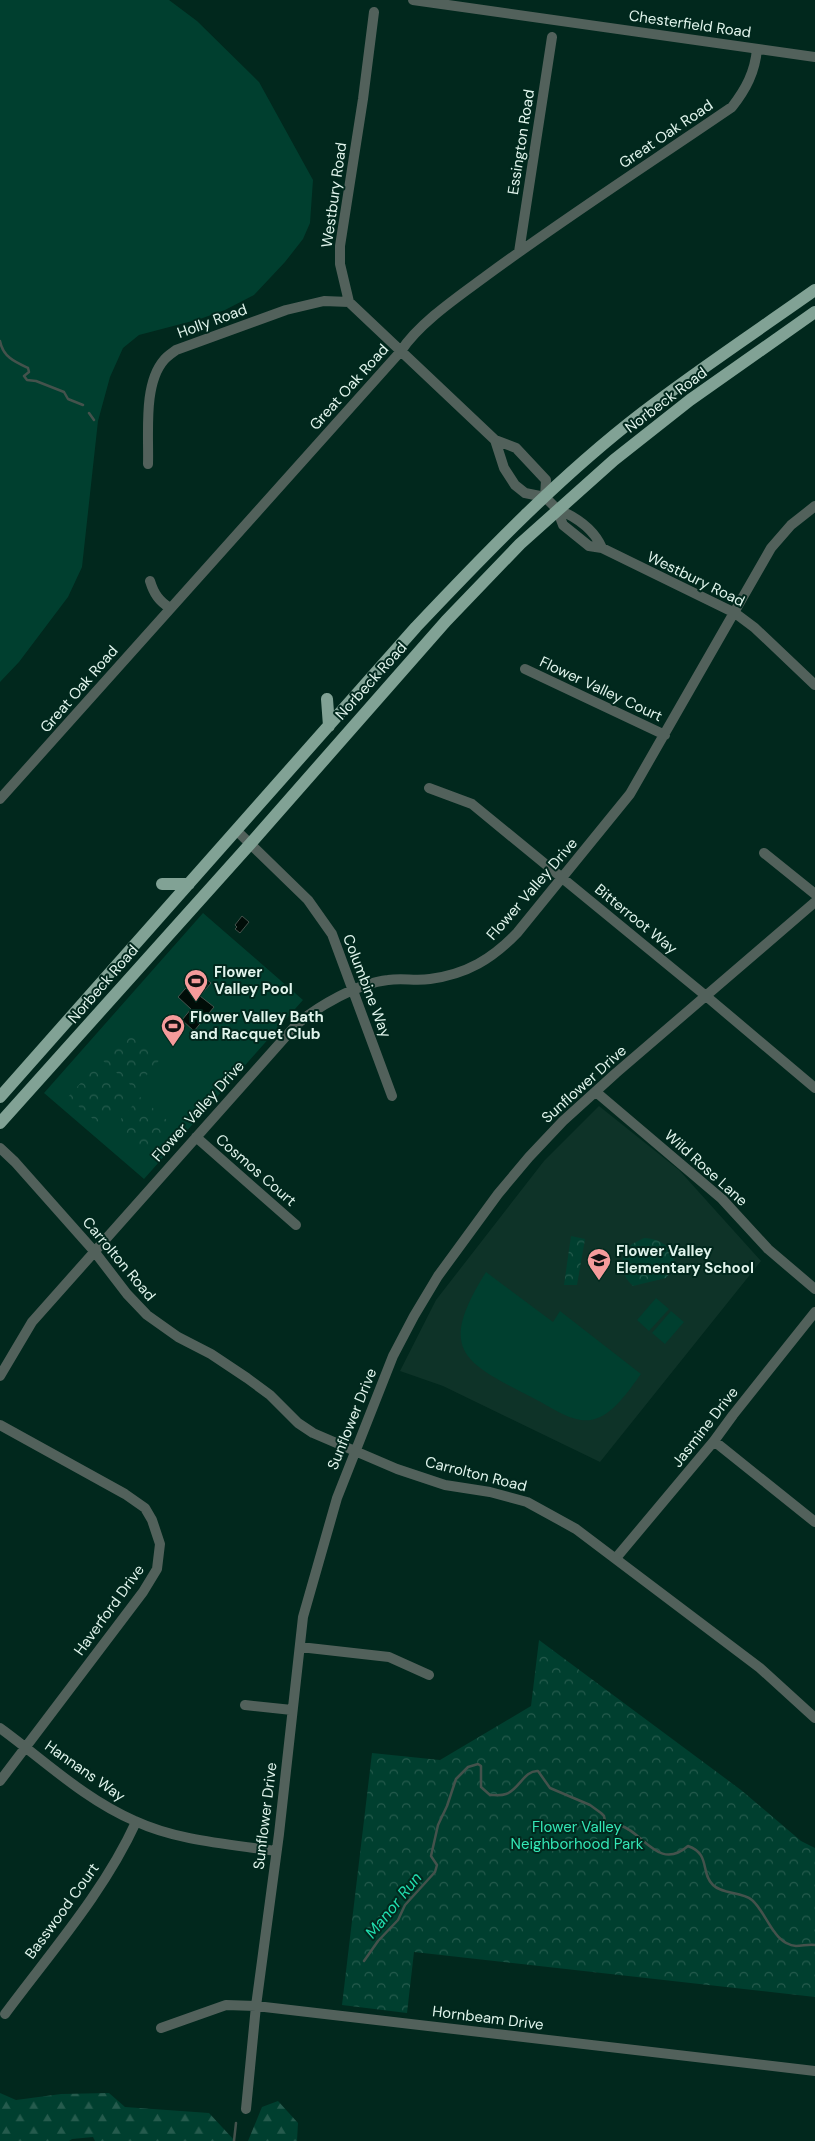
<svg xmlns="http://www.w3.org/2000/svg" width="815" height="2141" viewBox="0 0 815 2141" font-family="'DM Sans',sans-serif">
	<defs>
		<pattern id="forest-firs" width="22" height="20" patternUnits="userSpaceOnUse" patternTransform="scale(1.25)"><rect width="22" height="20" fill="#003f2f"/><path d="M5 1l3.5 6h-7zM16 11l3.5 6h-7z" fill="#255b4d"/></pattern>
		<pattern id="park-crowns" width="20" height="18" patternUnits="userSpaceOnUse" patternTransform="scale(1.25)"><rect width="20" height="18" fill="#003f2f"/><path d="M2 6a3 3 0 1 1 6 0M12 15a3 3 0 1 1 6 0" fill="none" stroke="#255b4d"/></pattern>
	</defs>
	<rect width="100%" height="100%" fill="#01281d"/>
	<path fill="#0e3328" d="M599,1106L679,1170L761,1261L600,1462L443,1386L400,1371L436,1300L544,1161Z"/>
	<path fill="#003f2f" d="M0,0H169L197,21L259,82L313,180L310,223L303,239L285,262L254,295L225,310L200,319L139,335L123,348L110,377L98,421L82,567L68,597L19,662L0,682Z
		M203,913L303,1000L144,1179L44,1093Z
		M486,1272L553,1322L560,1311L641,1374C629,1390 613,1416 591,1420C572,1423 551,1407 535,1399C464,1362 436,1352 486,1272Z
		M656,1298L669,1309L649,1331L637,1320Z
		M671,1311L684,1322L665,1344L652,1333Z"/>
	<path fill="url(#forest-firs)" d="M0,2093L16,2100L61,2094L109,2093L125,2107L209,2113L235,2141H95L93,2137L72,2139L69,2141H0Z
		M278,2101L298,2123L297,2141H248L262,2107Z"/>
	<path fill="url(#park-crowns)" d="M129,1028L162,1057L135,1089L101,1059Z
		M95,1067L129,1096L102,1127L68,1097Z
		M140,1097L177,1129L149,1161L113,1128Z
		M571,1236L585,1239L577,1285H564Z
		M644,1238C663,1239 673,1248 675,1267L666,1278L633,1286C623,1277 621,1268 623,1255L632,1244Z
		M539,1640L741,1790L801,1841L815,1848V1997L414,1952L407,2013L342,2005L372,1753L440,1760L531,1706Z"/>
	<path fill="#010d08" stroke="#44524c" d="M242,916L249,922L240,933L235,929L237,927L235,925Z
		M199,973L211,983L200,996L214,1007L194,1031L182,1020L191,1009L178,997Z"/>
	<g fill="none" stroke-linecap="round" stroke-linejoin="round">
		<path stroke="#44524c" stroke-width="2.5" d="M0,341C3,357 15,362 28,368L29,372L24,376L27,380L36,381L64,392L68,399L83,405
			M89,413L94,420
			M364,1961L378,1941L398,1920L405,1905L435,1872L437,1865L431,1856L438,1825L447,1806L456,1779L468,1767L478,1764L481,1766V1787L490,1795C495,1795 501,1796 506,1794C519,1790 524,1770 538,1771L550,1788L590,1805L601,1813L604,1816L606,1826L615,1827L619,1825C643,1831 658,1872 688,1846C711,1854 700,1873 713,1885C723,1895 741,1891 752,1900C767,1913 773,1944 796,1946C803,1946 808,1944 815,1945
			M234,2141L236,2123"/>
		<path stroke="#52615b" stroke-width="10" d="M413,0L815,57
			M374,12L363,99L340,246V264L349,302L495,440L516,448L546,480L545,497
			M519,252L552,37
			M495,440L504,468L515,485L525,493L545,497L557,509L563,525L589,546L602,548L735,613L755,628L815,685
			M148,464C149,434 143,384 164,360C167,356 172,353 176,350L286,310L324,301L349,302
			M557,509C576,517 594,529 602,548
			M150,581C154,594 159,601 170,608
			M525,669L665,735
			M429,788L472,804L706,996L815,1088
			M0,799L401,351C419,323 459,296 486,276C566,217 650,163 732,107C746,89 755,72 757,49
			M237,831L308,900L332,934L392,1096
			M764,853L815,894
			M596,1092L722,1199L768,1249L815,1289
			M196,1137L296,1225
			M0,1148L15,1162L94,1251L127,1294L147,1315L178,1337L211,1354L247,1378L270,1395L298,1423L313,1433L397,1469L445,1485L490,1492L527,1502L576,1529L760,1668L815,1718
			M0,1376L32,1322L296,1025C318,1006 358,983 388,980C402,978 416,981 430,979C467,974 492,959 517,933L630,794L771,548L791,525L815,506
			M0,1425L125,1494L145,1508L152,1520L160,1544L157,1569L143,1592L0,1781
			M714,1441L815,1522
			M616,1558L714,1441L733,1415L815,1312
			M300,1647L389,1657L429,1675
			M245,1705L292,1710
			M0,1728C44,1760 84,1799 135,1821C178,1841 229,1844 276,1851
			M5,2014C51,1952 104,1892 136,1822
			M161,2028L226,2005L256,2006L815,2071
			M246,2109L256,2006L279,1834L303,1617L337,1498L393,1356L414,1316L438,1276L498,1194L529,1157L563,1121L616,1073L815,902"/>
		<path stroke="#81a295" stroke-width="12" d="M327,699L329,726
			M162,884H189
			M0,1097L416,627C487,552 560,476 642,413C698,370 757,331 815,290
			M0,1123L251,843L446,621L520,544L614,460L690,400L815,312"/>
	</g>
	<defs>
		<g id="stadium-pin" transform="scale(1.25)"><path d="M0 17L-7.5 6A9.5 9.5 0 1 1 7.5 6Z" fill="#f59b9b" stroke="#01281d"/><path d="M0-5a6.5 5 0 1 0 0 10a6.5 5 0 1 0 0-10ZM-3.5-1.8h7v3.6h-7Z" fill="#111"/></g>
		<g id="school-pin" transform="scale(1.25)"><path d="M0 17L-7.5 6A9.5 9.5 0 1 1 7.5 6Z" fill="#f59b9b" stroke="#01281d"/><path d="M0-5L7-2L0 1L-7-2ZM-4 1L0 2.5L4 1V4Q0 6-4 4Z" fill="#111"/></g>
	</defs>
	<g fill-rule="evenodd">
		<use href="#stadium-pin" x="196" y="981"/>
		<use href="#stadium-pin" x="173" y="1026"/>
		<use href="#school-pin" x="599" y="1260"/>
	</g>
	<g text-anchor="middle" stroke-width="4" stroke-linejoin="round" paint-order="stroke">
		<g font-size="15" fill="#e0f4ec" stroke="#01281d">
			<text transform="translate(690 24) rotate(8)" y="5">Chesterfield Road</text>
			<text transform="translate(666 134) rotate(-34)" y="5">Great Oak Road</text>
			<text transform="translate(521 142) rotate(-81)" y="5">Essington Road</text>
			<text transform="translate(334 195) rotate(-82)" y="5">Westbury Road</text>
			<text transform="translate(212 321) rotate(-20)" y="5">Holly Road</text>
			<text transform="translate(349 387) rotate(-48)" y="5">Great Oak Road</text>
			<text transform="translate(666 400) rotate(-37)" y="5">Norbeck Road</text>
			<text transform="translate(696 579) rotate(26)" y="5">Westbury Road</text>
			<text transform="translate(371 681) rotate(-48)" y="5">Norbeck Road</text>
			<text transform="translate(79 689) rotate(-49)" y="5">Great Oak Road</text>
			<text transform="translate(601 689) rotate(25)" y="5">Flower Valley Court</text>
			<text transform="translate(532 889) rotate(-49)" y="5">Flower Valley Drive</text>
			<text transform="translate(636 919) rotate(39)" y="5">Bitterroot Way</text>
			<text transform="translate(103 984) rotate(-49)" y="5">Norbeck Road</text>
			<text transform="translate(367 986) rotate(69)" y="5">Columbine Way</text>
			<text transform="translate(584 1084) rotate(-42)" y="5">Sunflower Drive</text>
			<text transform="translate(198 1111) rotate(-48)" y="5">Flower Valley Drive</text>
			<text transform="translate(706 1168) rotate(42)" y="5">Wild Rose Lane</text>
			<text transform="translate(256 1170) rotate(41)" y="5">Cosmos Court</text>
			<text transform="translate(119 1259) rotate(50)" y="5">Carrolton Road</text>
			<text transform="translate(352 1419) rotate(-68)" y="5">Sunflower Drive</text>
			<text transform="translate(705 1427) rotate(-52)" y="5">Jasmine Drive</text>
			<text transform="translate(476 1474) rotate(14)" y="5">Carrolton Road</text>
			<text transform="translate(109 1610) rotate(-54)" y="5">Haverford Drive</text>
			<text transform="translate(85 1771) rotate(35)" y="5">Hannans Way</text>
			<text transform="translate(265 1816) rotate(-83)" y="5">Sunflower Drive</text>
			<text transform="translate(62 1911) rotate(-54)" y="5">Basswood Court</text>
			<text transform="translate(488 2018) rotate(7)" y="5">Hornbeam Drive</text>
		</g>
		<g font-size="15" font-weight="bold" fill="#e0f4ec" stroke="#01281d" text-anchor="start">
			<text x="214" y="977">Flower<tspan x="214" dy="17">Valley Pool</tspan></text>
			<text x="190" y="1022">Flower Valley Bath<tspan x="190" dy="17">and Racquet Club</tspan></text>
			<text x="616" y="1256">Flower Valley<tspan x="616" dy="17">Elementary School</tspan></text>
		</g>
		<g font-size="15" fill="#34e7b6" stroke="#01281d">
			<text x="577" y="1832">Flower Valley<tspan x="577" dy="17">Neighborhood Park</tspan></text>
		</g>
		<g font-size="16" font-style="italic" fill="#20ddae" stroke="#01281d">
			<text transform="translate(393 1905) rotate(-51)" y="6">Manor Run</text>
		</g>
	</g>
</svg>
